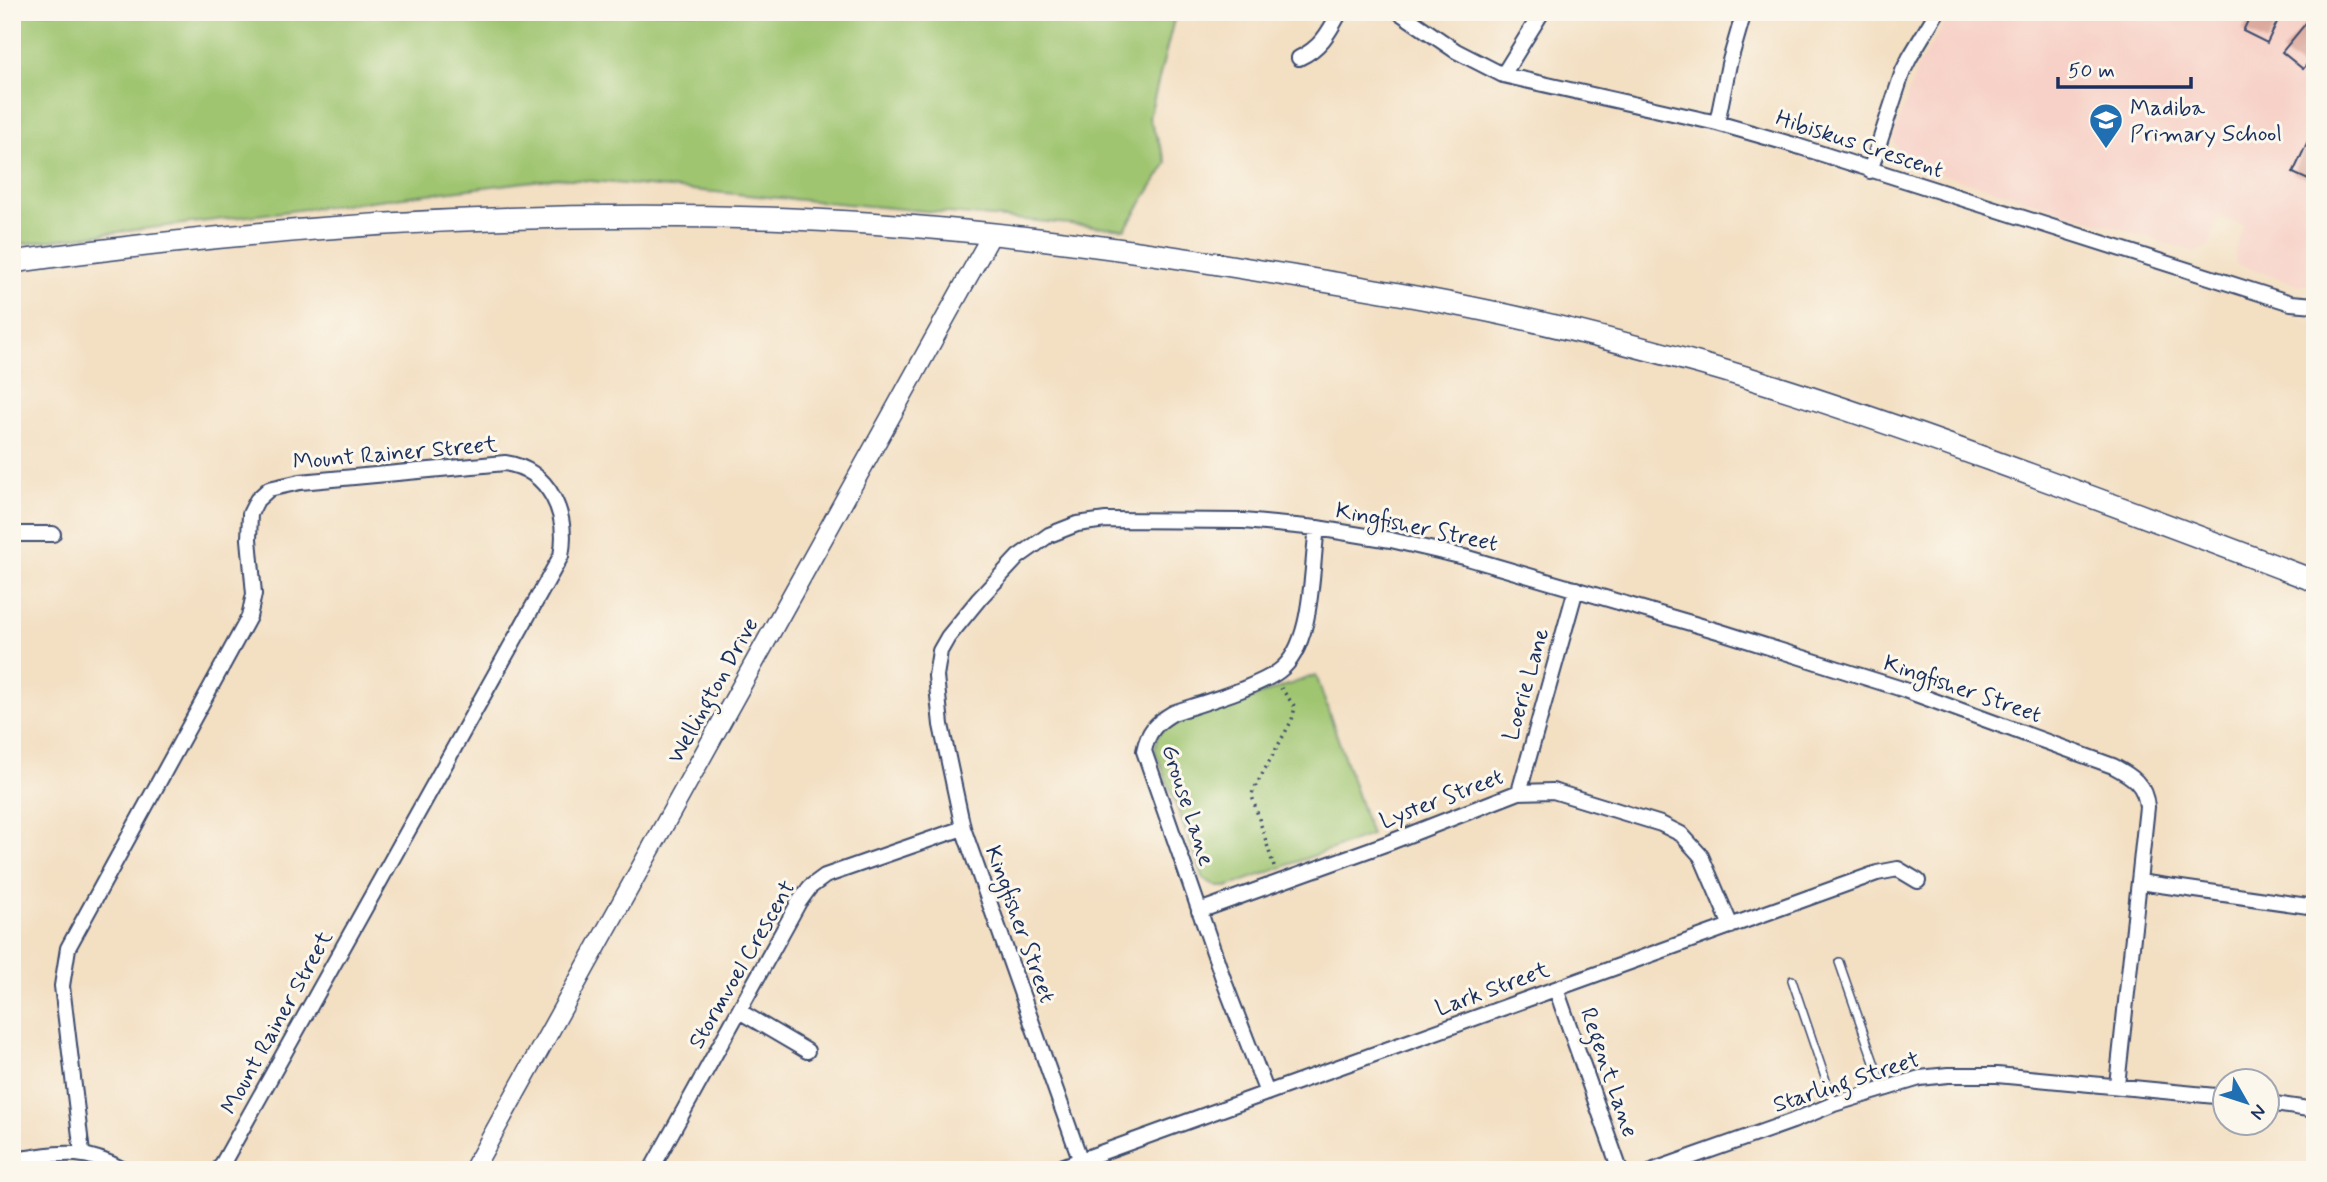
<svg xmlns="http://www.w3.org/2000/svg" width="2327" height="1182" viewBox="0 0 2327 1182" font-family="Mynerve,sans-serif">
	<rect width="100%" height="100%" fill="#fbf7ec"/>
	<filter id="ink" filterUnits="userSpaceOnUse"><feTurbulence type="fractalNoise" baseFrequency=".0143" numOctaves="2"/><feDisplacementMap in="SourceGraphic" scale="14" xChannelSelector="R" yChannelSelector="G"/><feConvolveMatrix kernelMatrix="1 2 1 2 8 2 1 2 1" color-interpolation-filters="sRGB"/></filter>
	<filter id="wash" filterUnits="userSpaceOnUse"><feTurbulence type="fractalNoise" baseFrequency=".00686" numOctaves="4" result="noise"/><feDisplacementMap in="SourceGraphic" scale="28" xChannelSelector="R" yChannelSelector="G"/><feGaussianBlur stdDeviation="1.57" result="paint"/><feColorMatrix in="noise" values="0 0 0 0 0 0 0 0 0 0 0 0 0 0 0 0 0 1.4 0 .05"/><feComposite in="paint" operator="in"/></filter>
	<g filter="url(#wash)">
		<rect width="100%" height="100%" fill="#f3dfc2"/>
		<path fill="#f7d1c7" d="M1952,12H2315V284L2300,285L2236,264L2235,252L2244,225L2218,217L2210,246L2195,252L1903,162L1893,139L1918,66Z"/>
		<path fill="#9fc570" stroke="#5d7a67" stroke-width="2" d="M12,12H1176L1149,118L1167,163L1125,229L558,178L12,245Z
			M1316,675L1371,835L1227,887H1218L1204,879L1155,750L1157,738L1163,729Z"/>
		<g id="blocks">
			<path fill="#dba89c" d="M2252,12H2282L2267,43L2243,31Z
				M2315,12V54L2303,69L2282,52Z
				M2315,126V183L2293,173Z"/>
		</g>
	</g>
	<g filter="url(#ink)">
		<use href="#blocks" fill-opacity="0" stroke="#3b496d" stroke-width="2"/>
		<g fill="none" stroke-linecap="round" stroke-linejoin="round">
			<g stroke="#3b496d" stroke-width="10">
				<path id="service" d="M1839,962L1883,1088
					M1792,980L1834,1104"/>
			</g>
			<g stroke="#3b496d" stroke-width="18">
				<path id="minor" d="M1399,12L1456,51L1503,75L1717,123L1794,145L2291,303L2315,305
					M1299,58C1321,48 1329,32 1340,12
					M1503,75L1542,12
					M1717,123L1729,64L1744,12
					M1870,171L1903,71L1910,57L1937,12
					M12,534H53
					M1519,792L1576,589
					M2139,882L2315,907
					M1199,911L1388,843L1519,792L1553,791L1661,824L1681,834L1701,856L1731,926
					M1556,989L1620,1170
					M739,1011L807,1051
					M1267,1093L1225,984L1144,751C1148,731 1156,723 1173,713C1202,703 1256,688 1279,671C1314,646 1311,568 1317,528
					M2268,1103L2315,1110
					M82,1153L62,986L68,948L249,617L254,594L249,539L250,514L257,500L269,489L300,482L505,463C550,470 569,515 561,556L219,1170
					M12,1160C60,1154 79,1146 124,1170
					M651,1170L799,902L810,887L825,876L963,828
					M1053,1170L1877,873L1898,869L1918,881
					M1084,1170L963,828L941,725L936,676L940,651L948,637L979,599L1018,557L1049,535L1077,524L1106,520L1244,521L1317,528L1391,540L1464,557L1718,631L1899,688L2113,766C2132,776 2145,784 2147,807L2117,1085
					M1654,1170L1793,1121L1834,1104L1920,1078L1948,1075H1997L2226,1097"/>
			</g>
			<g stroke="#3b496d" stroke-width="21">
				<path id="tertiary" d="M473,1170L992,234"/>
			</g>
			<g stroke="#3b496d" stroke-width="24">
				<path id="secondary" d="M12,262C270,226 531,209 791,219C949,225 1106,245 1261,271C1324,281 1386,291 1448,303C1533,319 1618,341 1701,364C1800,392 1897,426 1993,461C2101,500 2208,540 2315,581"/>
			</g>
			<path stroke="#3b496d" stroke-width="3.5" stroke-dasharray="2 5" stroke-linecap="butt" d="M1274,867L1252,796L1253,791L1292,720L1295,707L1281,688"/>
			<use href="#service" stroke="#fff" stroke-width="7"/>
			<use href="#minor" stroke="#fff" stroke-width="14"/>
			<use href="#tertiary" stroke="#fff" stroke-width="18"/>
			<use href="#secondary" stroke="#fff" stroke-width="21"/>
		</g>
	</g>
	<defs>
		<g id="school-pin" transform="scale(1.75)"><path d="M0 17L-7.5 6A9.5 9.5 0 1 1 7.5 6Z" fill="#1f6fb2" stroke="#fbf7ec"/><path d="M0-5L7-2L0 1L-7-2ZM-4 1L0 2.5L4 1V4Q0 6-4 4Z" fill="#fff"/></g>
	</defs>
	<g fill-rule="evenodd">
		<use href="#school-pin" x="2106" y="120"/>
	</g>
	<g text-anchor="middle" stroke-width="6" stroke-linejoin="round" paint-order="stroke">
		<g font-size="23" fill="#1b2f5e" stroke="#fbf7ec" text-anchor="start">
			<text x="2130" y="115">Madiba<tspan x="2130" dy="26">Primary School</tspan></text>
		</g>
		<g font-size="23" fill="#1b2f5e" stroke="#fbf7ec">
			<text transform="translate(1860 143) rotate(18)" y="8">Hibiskus Crescent</text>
			<text transform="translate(395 452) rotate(-5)" y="8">Mount Rainer Street</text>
			<text transform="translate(1417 526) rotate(12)" y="8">Kingfisher Street</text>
			<text transform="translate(1525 684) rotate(-74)" y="8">Loerie Lane</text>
			<text transform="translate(1963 688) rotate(19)" y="8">Kingfisher Street</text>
			<text transform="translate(712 690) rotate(-61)" y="8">Wellington Drive</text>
			<text transform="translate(1441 798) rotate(-21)" y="8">Lyster Street</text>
			<text transform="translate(1189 805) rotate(72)" y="8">Grouse Lane</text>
			<text transform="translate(1021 924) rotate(70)" y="8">Kingfisher Street</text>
			<text transform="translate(741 964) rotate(-60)" y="8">Stormvoel Crescent</text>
			<text transform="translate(1492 988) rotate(-20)" y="8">Lark Street</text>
			<text transform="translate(276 1022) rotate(-61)" y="8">Mount Rainer Street</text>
			<text transform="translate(1610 1072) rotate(71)" y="8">Regent Lane</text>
			<text transform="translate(1846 1081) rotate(-18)" y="8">Starling Street</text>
		</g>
	</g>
	<rect width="2327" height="1182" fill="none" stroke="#fbf7ec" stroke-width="42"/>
	<g transform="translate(2246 1102) rotate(129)"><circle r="33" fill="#fbf7ec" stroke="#a1a7b3" stroke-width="2"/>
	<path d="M0-5L12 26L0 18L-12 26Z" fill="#1f6fb2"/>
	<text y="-10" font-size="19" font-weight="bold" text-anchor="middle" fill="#1b2f5e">N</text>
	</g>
	<path d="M2058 77v10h133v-10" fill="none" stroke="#1b2f5e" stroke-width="3.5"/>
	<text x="2068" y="77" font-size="21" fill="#1b2f5e" stroke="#fbf7ec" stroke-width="5" paint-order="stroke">50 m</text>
</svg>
